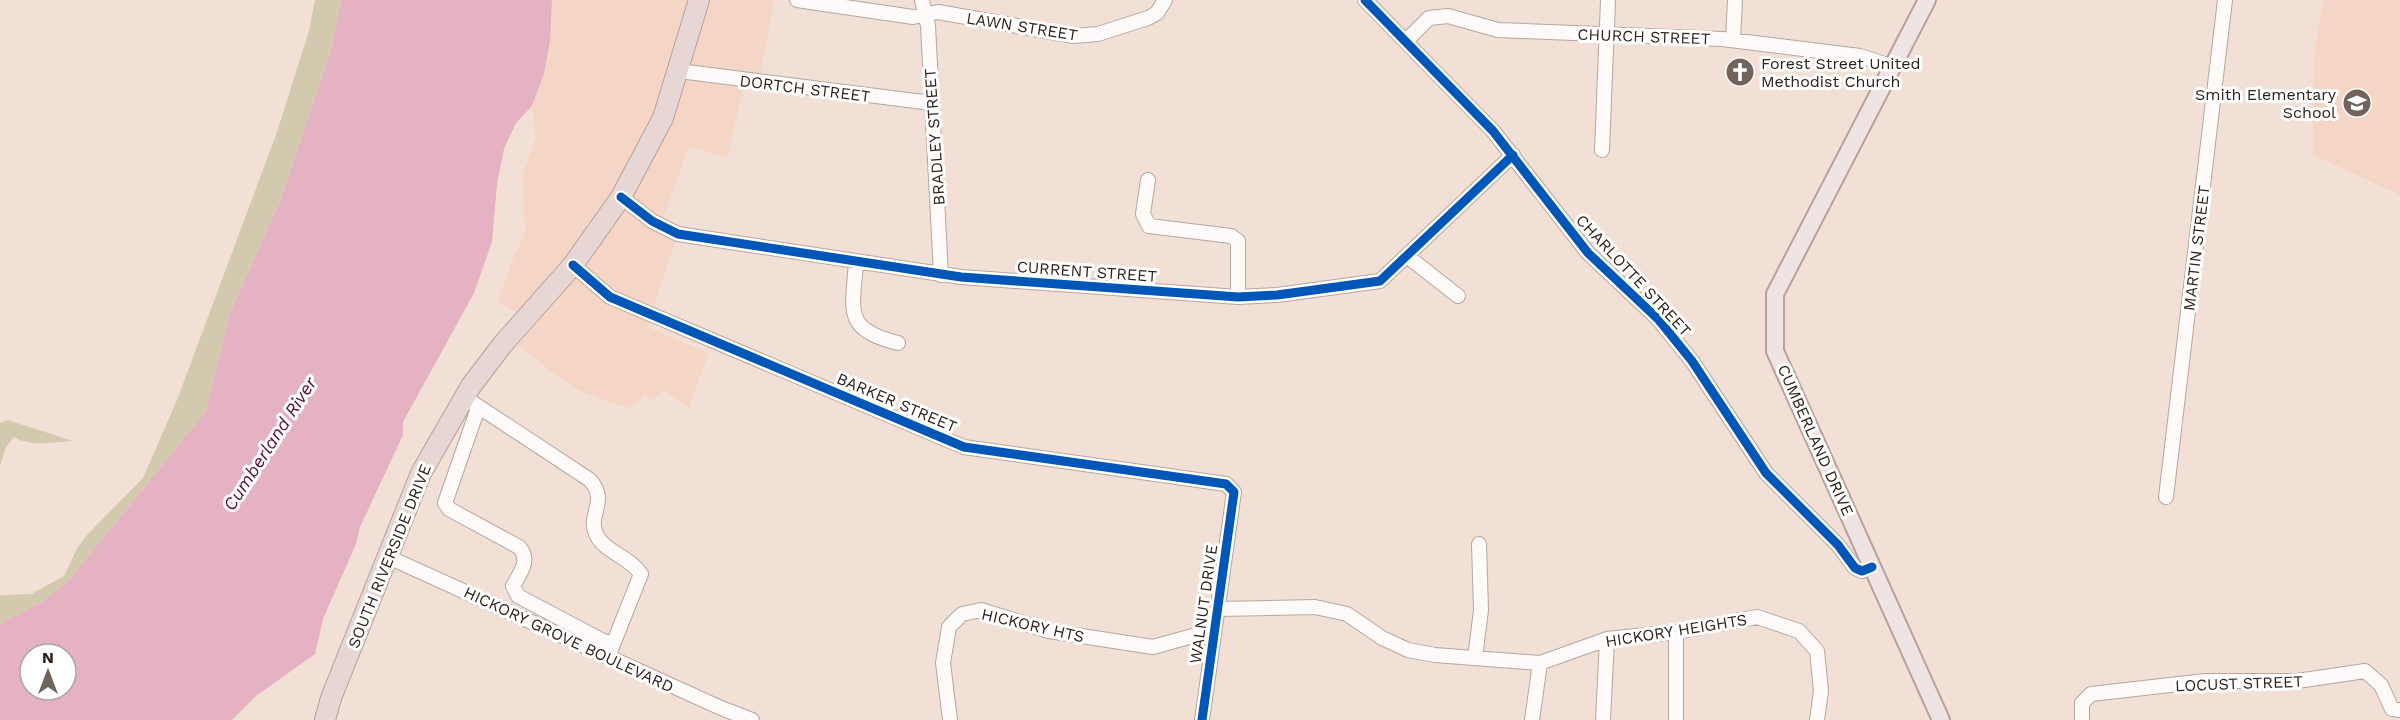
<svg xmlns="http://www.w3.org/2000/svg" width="2400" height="720" viewBox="0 0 2400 720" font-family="'Work Sans',sans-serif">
	<rect width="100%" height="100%" fill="#f2e0d6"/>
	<path fill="#f5d6c6" d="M552,0H774L760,79L745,78L728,158L689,147L658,233L675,241L648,327L709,353L689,408L664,390L653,401L645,395L631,408L609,402L578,390L554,374L518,345L537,323L497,302L515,253L525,235L522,177L536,137L532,106L544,74Z
		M2323,0H2400V195L2313,155L2314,52Z"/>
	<path fill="#d2c9ae" d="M315,0H341L331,50L281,199L229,315L206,411L70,579L40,603L0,624V595L31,594L64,576L78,547L87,535L143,478L177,400L276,135L309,31Z
		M8,420L73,441C54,442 31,447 14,437L6,447L0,466V423Z"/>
	<path fill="#e4b2c2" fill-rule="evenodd" d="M341,0H552L550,41L544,74L532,106L516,123L504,149L497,184L492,242L474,293L403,422V435L360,527L356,544L323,619L315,654L256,696L232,720H0V624L40,603L70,579L206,411L229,315L281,199L331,50ZM30,654H66V690H30Z"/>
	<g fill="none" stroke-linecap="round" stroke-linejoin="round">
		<g stroke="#b5a7a0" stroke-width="16">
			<path id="minor" d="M797,0L913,17L938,12L1074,36L1098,34L1148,18L1157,13L1165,0
				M922,0L928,26L941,275
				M1365,0L1493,131L1588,253L1658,319L1692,361L1766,473L1838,545L1855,568L1862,571L1872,567
				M1733,40L1735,0
				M1406,41L1429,18L1448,16L1498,30L1722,39L1860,56L1891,66
				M679,71L931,103
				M1602,150L1608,0
				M1148,180L1143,214L1149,226L1231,236L1238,241V297
				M621,197L652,221L678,234L961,277L1238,297L1277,295L1380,281L1513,155
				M1407,256L1458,296
				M856,262C853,310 842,329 898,343
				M573,265L610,297L964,447L1226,484L1234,492L1202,720
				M464,397L590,480C609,502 587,514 596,534C603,551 630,557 641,574L608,657
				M478,408L445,503L449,509L519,547C531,560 520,573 513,586L518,596L603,641L612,643
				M2166,497L2225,0
				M386,556L721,708L752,720
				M1217,609L1315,607L1347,614L1382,638L1408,650L1435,655L1540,663L1607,639L1676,632L1757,617L1799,631L1817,651L1821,691L1817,720
				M1475,658L1481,610L1479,544
				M950,720L943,663L949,627L962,614L981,610L1049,631L1153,647L1214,630
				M1532,720L1540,663
				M1603,720L1607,639
				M1676,720V632
				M2082,720V703L2091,694L2205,681H2297L2365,671L2381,685L2392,709L2400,710"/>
		</g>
		<g stroke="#b8a09b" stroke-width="20">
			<path id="major" d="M1927,0L1775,294V351L1941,720"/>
		</g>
		<g stroke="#b8a09b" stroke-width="22">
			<path id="highway" d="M325,720L331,698L421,473L471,386L503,344L573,265L621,197L663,118L699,0"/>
		</g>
		<use href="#minor" stroke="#fdfaf9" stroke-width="14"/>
		<use href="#major" stroke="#efe4e3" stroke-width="16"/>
		<use href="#highway" stroke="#e6d6d4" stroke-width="20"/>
		<g stroke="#fff" stroke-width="13">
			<path id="cycleway" d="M1365,0L1493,131L1588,253L1658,319L1692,361L1766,473L1838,545L1855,568L1862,571L1872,567
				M621,197L652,221L678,234L961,277L1238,297L1277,295L1380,281L1513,155
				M573,265L610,297L964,447L1226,484L1234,492L1202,720"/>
		</g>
		<use href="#cycleway" stroke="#0057b8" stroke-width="9"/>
	</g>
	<defs>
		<g id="church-disc" transform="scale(1.5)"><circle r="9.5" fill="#72645c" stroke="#fff"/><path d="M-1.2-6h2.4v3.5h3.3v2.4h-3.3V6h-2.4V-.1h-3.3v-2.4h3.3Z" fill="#fff"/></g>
		<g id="school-disc" transform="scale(1.5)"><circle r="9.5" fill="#72645c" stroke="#fff"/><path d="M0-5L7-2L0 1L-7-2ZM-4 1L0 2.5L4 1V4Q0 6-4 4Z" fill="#fff"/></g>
	</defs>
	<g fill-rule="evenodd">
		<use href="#church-disc" x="1740" y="72"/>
		<use href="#school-disc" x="2357" y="103"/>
	</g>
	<g text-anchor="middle" stroke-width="6" stroke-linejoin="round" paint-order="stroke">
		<g font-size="16" fill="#2d211a" stroke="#fff">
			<text transform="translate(1022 26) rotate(9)" y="6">LAWN STREET</text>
			<text transform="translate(1644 36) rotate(2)" y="6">CHURCH STREET</text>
			<text transform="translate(805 88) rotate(7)" y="6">DORTCH STREET</text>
			<text transform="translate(934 137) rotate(-94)" y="6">BRADLEY STREET</text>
			<text transform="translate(2196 248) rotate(-83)" y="6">MARTIN STREET</text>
			<text transform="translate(1087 271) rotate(4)" y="6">CURRENT STREET</text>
			<text transform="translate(1634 275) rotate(47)" y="6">CHARLOTTE STREET</text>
			<text transform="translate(897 402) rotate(23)" y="6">BARKER STREET</text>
			<text transform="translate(1816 440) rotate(66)" y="6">CUMBERLAND DRIVE</text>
			<text transform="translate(389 556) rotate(-68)" y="6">SOUTH RIVERSIDE DRIVE</text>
			<text transform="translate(1203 604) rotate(-82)" y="6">WALNUT DRIVE</text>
			<text transform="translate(1033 625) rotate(13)" y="6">HICKORY HTS</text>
			<text transform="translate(1676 630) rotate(-9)" y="6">HICKORY HEIGHTS</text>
			<text transform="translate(569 639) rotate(25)" y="6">HICKORY GROVE BOULEVARD</text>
			<text transform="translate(2239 683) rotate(-2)" y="6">LOCUST STREET</text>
		</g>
		<g font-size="16" fill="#2d211a" stroke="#fff" text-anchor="start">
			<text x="1761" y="69">Forest Street United<tspan x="1761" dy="18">Methodist Church</tspan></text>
			<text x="2336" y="100" text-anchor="end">Smith Elementary<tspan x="2336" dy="18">School</tspan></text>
		</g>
		<g font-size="18" font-style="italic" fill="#580e38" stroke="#fff">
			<text transform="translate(270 444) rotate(-57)" y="6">Cumberland River</text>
		</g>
	</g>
	<g transform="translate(48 672)"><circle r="28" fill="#ffffff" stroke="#aba6a3" stroke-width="1.5"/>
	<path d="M0-4.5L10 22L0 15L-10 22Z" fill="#72645c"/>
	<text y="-9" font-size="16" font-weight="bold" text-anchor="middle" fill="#2d211a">N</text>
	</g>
</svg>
